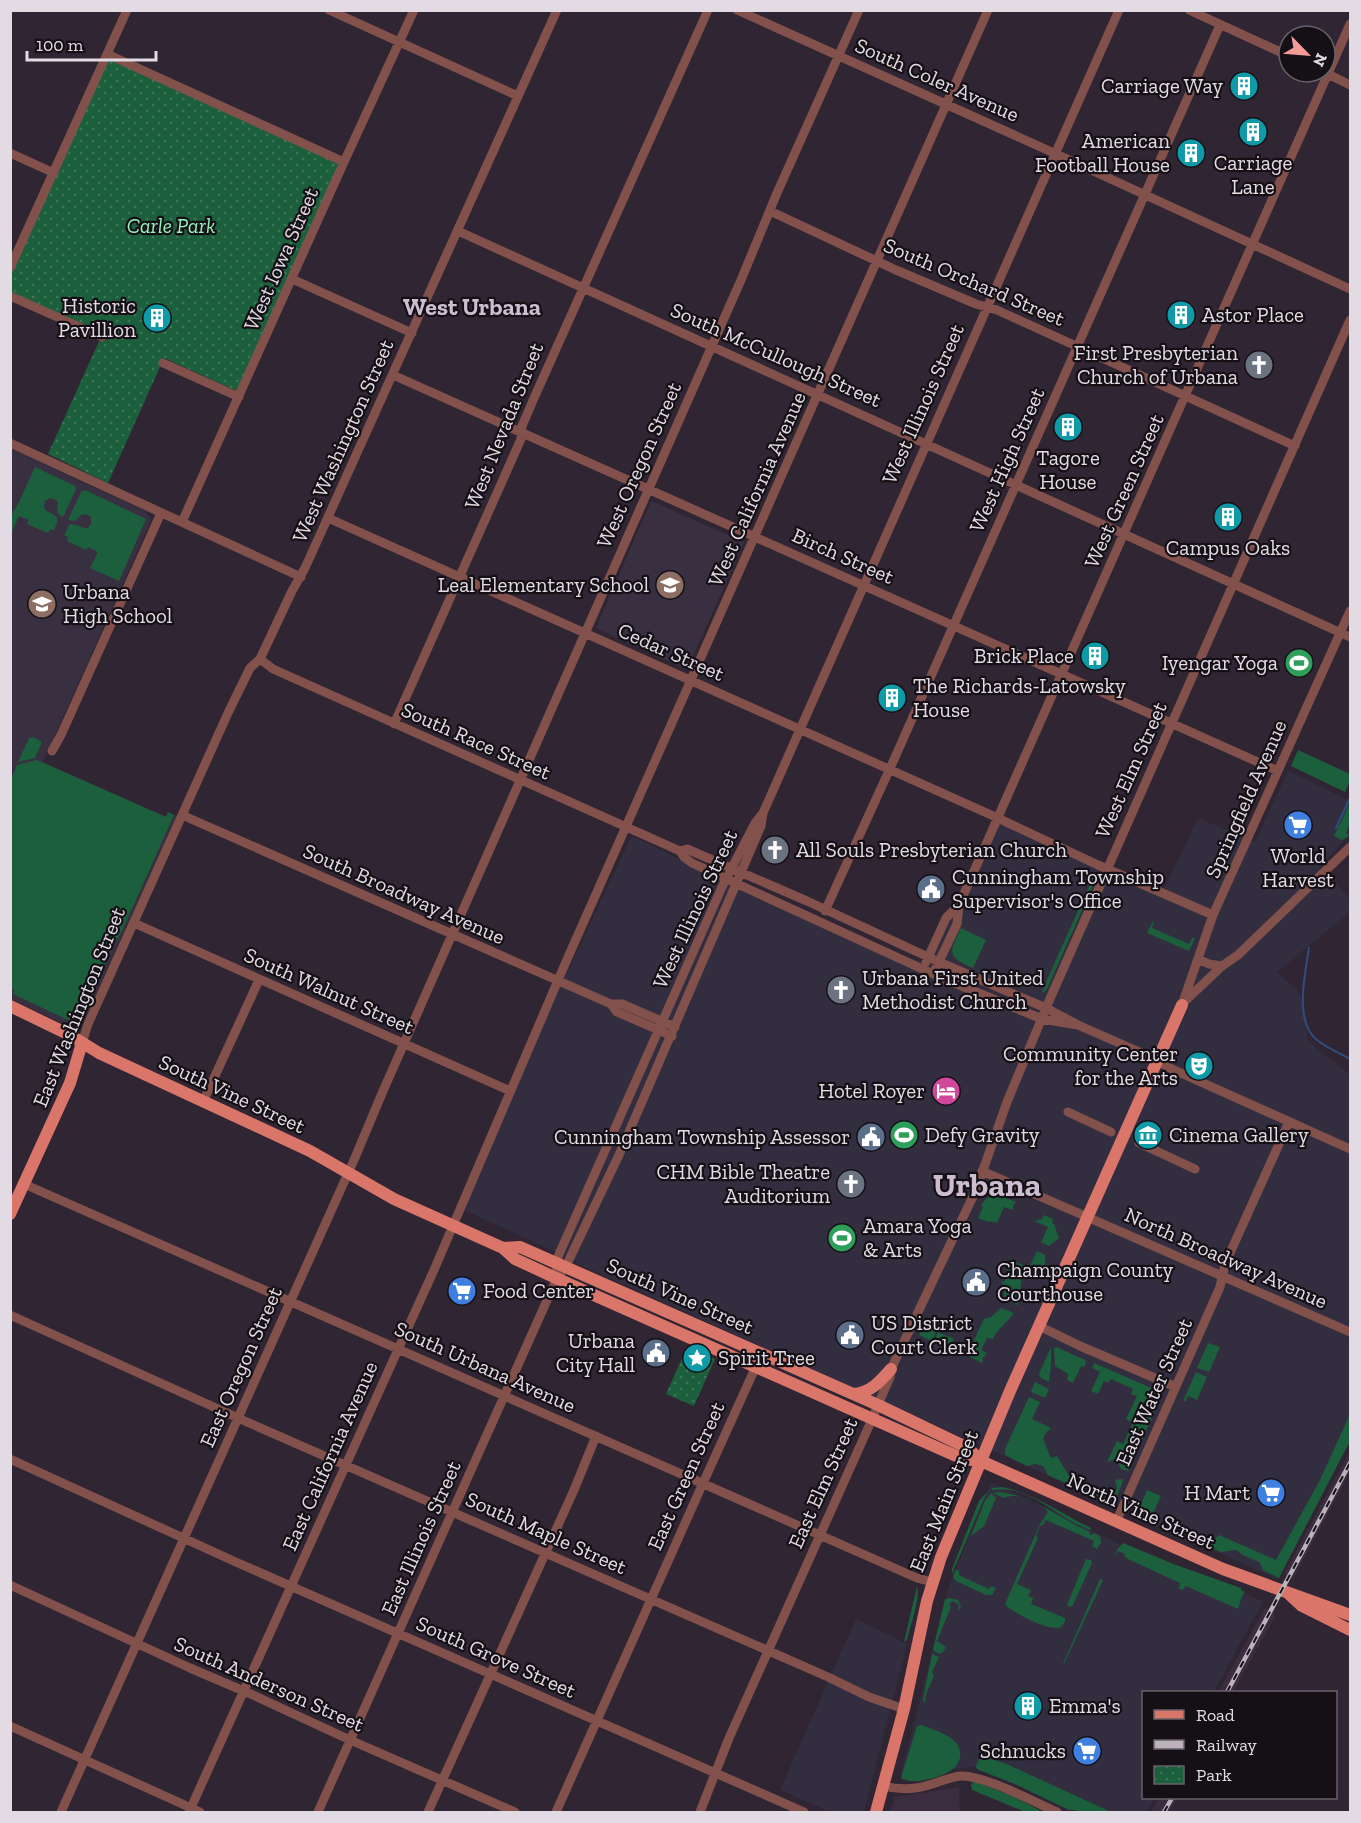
<svg xmlns="http://www.w3.org/2000/svg" width="1361" height="1823" viewBox="0 0 1361 1823" font-family="'Zilla Slab',serif">
	<defs>
		<pattern id="park-dots" width="8" height="8" patternUnits="userSpaceOnUse" patternTransform="scale(1.5)"><rect width="8" height="8" fill="#1c5f3d"/><path d="M2 2h.1M6 6h.1" fill="none" stroke="#3d7559" stroke-width="1.8" stroke-linecap="round"/></pattern>
	</defs>
	<rect width="100%" height="100%" fill="#302533"/>
	<path fill="#322e3f" d="M1288,771L1350,801V835L1320,866L1350,899V912L1277,972L1301,994L1308,1041L1350,1075V1442L1277,1579L576,1263V1261L457,1207L631,837L638,839L794,914L862,944L924,962L988,831L999,819L1160,893L1165,887L1198,818L1255,842Z
		M991,1482L1128,1548L1263,1601L1214,1692H1144V1798H1155L1147,1812H1075L987,1766L901,1774L948,1589Z
		M856,1619L907,1644L864,1812H830L780,1790Z"/>
	<path fill="#3b2d3f" d="M1350,1451V1472L1293,1579L1284,1574Z
		M1265,1608L1274,1613L1275,1617L1233,1692H1218Z
		M959,1787L960,1812H890L895,1797Z
		M1159,1798H1177L1169,1812H1151Z"/>
	<path fill="#383041" d="M11,449L145,511L150,518L151,521L43,762L166,817L168,812L177,816L84,1020L82,1023L75,1026L64,1024L11,999Z
		M651,501L744,542L687,670L596,628Z"/>
	<path fill="#1c5f3d" d="M35,467L75,486L76,489L63,517L57,513L58,503L56,500L50,498L45,501L44,506L45,510C57,517 61,515 54,530L50,529L48,533L27,524L29,520L19,516L12,531L11,530V516L19,502Z
		M85,490L146,519L119,581L90,568L98,552L88,547L86,550L67,541L68,537L64,535L70,524C78,523 81,529 88,528L91,524V517L86,514L81,515L75,521L68,520L81,492Z
		M33,737L42,742L35,758L18,762L29,738Z
		M1298,750L1350,774V781L1345,792L1291,766Z
		M37,760L166,817L168,812L174,815L122,931L112,948L80,1018L76,1021H70L13,994L14,990L11,988V779L17,765Z
		M1350,803V822L1346,833L1349,836L1342,840L1334,836Z
		M1094,875L1096,879L1047,989L1043,993L1042,991Z
		M1153,921H1154L1152,928L1189,944L1192,938H1195L1189,951L1147,933Z
		M961,928L986,940L973,968C946,956 949,953 961,928Z
		M996,1194L1016,1202L1013,1206V1210L1004,1207L997,1223L990,1221L989,1222L978,1218L983,1207L981,1205L987,1198Z
		M1044,1215L1053,1219L1052,1223L1054,1224L1059,1238L1049,1246L1041,1242L1048,1227L1034,1221L1042,1219Z
		M1037,1251L1045,1255V1262L1047,1269L1044,1276L1025,1268C1019,1280 1022,1293 1018,1305L1004,1299V1287L1001,1281L1004,1282L1009,1272L1006,1270L1010,1259L1029,1268Z
		M1001,1308L1014,1313C1008,1322 996,1330 993,1339L987,1338L981,1350L987,1353L982,1359L983,1360L982,1363L970,1357L974,1348L971,1346L984,1319L991,1317Z
		M926,1320L933,1324L931,1329L936,1332L932,1341L919,1335Z
		M938,1332L954,1339L950,1348L934,1341Z
		M1208,1343L1220,1347L1209,1372L1197,1368Z
		M1051,1347V1366L1049,1382L1041,1378L1039,1374Z
		M1056,1347L1085,1360L1086,1363L1084,1367L1081,1366L1073,1383L1067,1380L1068,1374L1055,1366L1054,1348Z
		M1094,1363L1158,1391L1162,1395L1128,1471L1121,1469L1116,1459L1107,1462L1117,1441L1123,1444L1133,1423L1126,1419L1137,1396L1131,1394L1133,1389L1111,1379L1108,1383L1104,1381L1098,1394L1091,1391L1100,1372L1092,1368Z
		M1196,1372L1207,1377L1197,1400L1188,1396L1186,1401H1183Z
		M1035,1382L1049,1389L1045,1398L1031,1392Z
		M1029,1397L1040,1402L1032,1419L1051,1428L1045,1434L1043,1439L1051,1458L1057,1456L1069,1476L1071,1478L1068,1484L1090,1493L1094,1487L1099,1496L1117,1489L1115,1480L1122,1479L1123,1481L1114,1503H1107L1048,1475L1043,1466L1035,1464L1027,1466L1005,1455V1449Z
		M1350,1414V1441L1279,1578L1263,1570L1259,1562L1243,1555L1236,1550L1221,1552L1207,1546L1219,1535L1276,1560L1320,1480Z
		M1003,1487C1036,1494 1061,1514 1091,1528L1090,1530C1081,1526 1072,1522 1064,1517C1043,1504 1019,1485 992,1490V1488Z
		M1147,1490L1161,1496L1149,1522L1136,1516Z
		M988,1491L984,1499L952,1574V1569L979,1501Z
		M997,1492C1035,1495 1056,1517 1090,1532L1089,1534L1092,1535L1093,1533L1100,1536L1101,1543L1097,1549L1092,1546L1094,1541L1046,1520L1043,1525L1040,1526L1036,1536L1038,1538L1017,1584L1031,1590L1028,1596L1033,1598L1031,1604L1065,1618V1622L1061,1627C1048,1632 1017,1614 1006,1606L1005,1604L1040,1524L1048,1512L1045,1508C1032,1501 1019,1492 1004,1498L993,1493Z
		M991,1493L996,1498L984,1526L971,1536L985,1501Z
		M933,1536L935,1540L925,1567L919,1571V1565Z
		M1123,1543L1176,1565L1241,1588V1590L1245,1592L1242,1596L1238,1609L1186,1586L1183,1590L1179,1589L1180,1583L1128,1559L1124,1556L1125,1554L1118,1551L1115,1558L1117,1550Z
		M1086,1559L1091,1560L1092,1563L1073,1605L1070,1607L1067,1605Z
		M956,1569L959,1571V1575L963,1577L989,1589L991,1586L996,1588L992,1595H986L956,1581L953,1577Z
		M1100,1579L1103,1580L1064,1664H1063Z
		M917,1586C921,1597 910,1627 907,1640L904,1642Z
		M950,1598L958,1600L961,1608L958,1610L959,1605L953,1601L949,1604L951,1607L937,1641L946,1647L943,1652L939,1654L933,1650L945,1599Z
		M932,1654L939,1657L932,1672L934,1676L926,1694L925,1704L923,1699Z
		M922,1725C932,1729 944,1733 952,1739C956,1742 959,1746 960,1751C961,1757 959,1764 954,1768C945,1777 912,1786 901,1778L917,1726Z
		M983,1756L1009,1765L1111,1812H1081L1075,1810H1069L1017,1785L979,1770L976,1768C976,1763 979,1758 983,1756Z
		M974,1781L1012,1796L1043,1812H1025L972,1790L971,1785Z"/>
	<path fill="url(#park-dots)" d="M107,54L344,162L237,391L164,358L108,483L48,454L101,337L11,296V267Z
		M687,1347L715,1359L694,1406L666,1394Z"/>
	<g fill="none" stroke-linecap="round" stroke-linejoin="round">
		<path stroke="#2f4d7f" stroke-width="2" d="M1336,828L1350,798
			M1309,948C1305,974 1294,1022 1317,1040C1327,1048 1339,1053 1350,1059"/>
		<path stroke="#83514b" stroke-width="9" d="M329,10L518,96
			M737,10L1065,158L1350,289
			M1189,10L1289,56
			M107,54L344,162
			M1326,73L1350,85
			M10,153L54,173
			M770,211L896,270L976,304L997,310L1295,446
			M458,231L1350,637
			M10,268L127,10
			M292,279L412,333
			M10,296L102,337
			M163,363L239,397
			M393,375L1278,771
			M10,443L301,577
			M328,518L989,814L1098,865L1213,915
			M182,522L344,162L414,10
			M260,659L273,669L680,851L684,857L692,863L942,978L1042,1019L1078,1025
			M394,724L521,439L522,426L534,398L708,10
			M52,751L61,735L161,513
			M182,815L611,1004H622L675,1027
			M680,851L687,849L807,901L939,962L1046,1008L1078,1025L1144,1054L1172,1069L1350,1149
			M825,911L892,764L1220,25
			M134,923L510,1091
			M1198,959L1209,964L1222,966
			M926,962L946,918L959,905
			M933,974L957,924L959,905L1350,24
			M1183,1003L1222,966L1238,955L1350,847
			M611,1004L617,1012L672,1036
			M1182,1005L1213,915L1350,611
			M82,1043L88,1024L228,713L250,668L260,659L292,591L305,568L557,10
			M203,1102L259,980
			M1068,1112L1111,1132
			M1139,1143L1195,1169
			M982,1171L1350,1332
			M24,1184L917,1578L932,1582
			M556,1267V1262L560,1252L722,887L755,823L763,813L1119,10
			M10,1315L247,1422L828,1677L869,1697L904,1709
			M1039,1326L1080,1346L1176,1387
			M10,1459L238,1563L804,1812
			M1116,1522L1220,1287L1225,1264L1289,1122
			M10,1585L190,1668L253,1695L350,1740L515,1812
			M10,1726L200,1812
			M883,1786C899,1790 913,1790 929,1785C940,1782 950,1777 961,1776C984,1775 1034,1802 1057,1812
			M61,1812L354,1160L383,1091L741,280L777,193L859,10
			M189,1812L434,1270L565,964L988,10
			M318,1812L557,1278L566,1266L619,1155L761,826L763,813
			M428,1812L574,1490L596,1436
			M556,1812L699,1492L762,1353
			M700,1812L729,1738L869,1426L890,1377L891,1369L976,1190L1007,1102L1049,1001L1350,320"/>
		<path stroke="#da7569" stroke-width="12" d="M10,1006L70,1035L99,1053L310,1151L394,1199L503,1248L515,1259L569,1284L963,1459L981,1461L1223,1569L1350,1615
			M10,1214L70,1083L82,1043
			M503,1248L520,1247L878,1405L968,1448L981,1461
			M853,1394C870,1393 880,1382 891,1369
			M1289,1594L1302,1606L1350,1630
			M876,1812L904,1709L927,1601L941,1557L1010,1391L1182,1005"/>
		<g stroke="#bbb2bc" stroke-width="4.5">
			<path id="rail" d="M1227,1692L1350,1463
				M1164,1812L1172,1798"/>
		</g>
		<use href="#rail" stroke="#151016" stroke-width="2" stroke-dasharray="7" stroke-linecap="butt"/>
	</g>
	<defs>
		<g id="building-disc" transform="scale(1.5)"><circle r="9.5" fill="#0f9aa8" stroke="#151016"/><path d="M-4-6H4V6H1V3H-1V6H-4ZM-2.5-4.3h1.7v1.8h-1.7ZM.8-4.3h1.7v1.8H.8ZM-2.5-1h1.7V.8h-1.7ZM.8-1h1.7V.8H.8Z" fill="#fff"/></g>
		<g id="church-disc" transform="scale(1.5)"><circle r="9.5" fill="#6b7280" stroke="#151016"/><path d="M-1.2-6h2.4v3.5h3.3v2.4h-3.3V6h-2.4V-.1h-3.3v-2.4h3.3Z" fill="#fff"/></g>
		<g id="school-disc" transform="scale(1.5)"><circle r="9.5" fill="#8d6e63" stroke="#151016"/><path d="M0-5L7-2L0 1L-7-2ZM-4 1L0 2.5L4 1V4Q0 6-4 4Z" fill="#fff"/></g>
		<g id="stadium-disc" transform="scale(1.5)"><circle r="9.5" fill="#2e9e5b" stroke="#151016"/><path d="M0-5a6.5 5 0 1 0 0 10a6.5 5 0 1 0 0-10ZM-3.5-1.8h7v3.6h-7Z" fill="#fff"/></g>
		<g id="supermarket-disc" transform="scale(1.5)"><circle r="9.5" fill="#3f7fe0" stroke="#151016"/><path d="M-6-5.5h2.5l.6 2H6L4.5 2H-2.5L-4.4-4H-6ZM-1.5 3.2a1.3 1.3 0 1 0 .1 0ZM3 3.2a1.3 1.3 0 1 0 .1 0Z" fill="#fff"/></g>
		<g id="civic-disc" transform="scale(1.5)"><circle r="9.5" fill="#5c6f8a" stroke="#151016"/><path d="M-.6-6.5H3V-4.5H.6V-3L4-1V1h2V6H-6V1h2V-1L-.6-3ZM-1.2 2.5V6h2.4V2.5Z" fill="#fff"/></g>
		<g id="theatre-disc" transform="scale(1.5)"><circle r="9.5" fill="#0f9aa8" stroke="#151016"/><path d="M-5-5.5Q0-4 5-5.5V0Q5 5 0 6Q-5 5-5 0ZM-3.3-2.5H-1v1.5H-3.3ZM1-2.5H3.3v1.5H1ZM-2.8 1Q0 5.5 2.8 1Z" fill="#fff"/></g>
		<g id="hotel-disc" transform="scale(1.5)"><circle r="9.5" fill="#d1479c" stroke="#151016"/><path d="M-6-4.5h1.5V1H6V5H4.5V3h-9V5H-6ZM-4 0a1.8 1.8 0 1 1 3.6 0ZM.5 0V-2.5h3Q6-2.5 6 0Z" fill="#fff"/></g>
		<g id="museum-disc" transform="scale(1.5)"><circle r="9.5" fill="#0f9aa8" stroke="#151016"/><path d="M0-6L6-3V-2H-6V-3ZM-5-1h2V3h-2ZM-1-1h2V3h-2ZM3-1h2V3H3ZM-6 4H6V6H-6Z" fill="#fff"/></g>
		<g id="sight-disc" transform="scale(1.5)"><circle r="9.5" fill="#0f9aa8" stroke="#151016"/><path d="M0-6L1.8-2.2L6-1.7L2.9 1.2L3.7 5.4L0 3.3L-3.7 5.4L-2.9 1.2L-6-1.7L-1.8-2.2Z" fill="#fff"/></g>
	</defs>
	<g fill-rule="evenodd">
		<use href="#building-disc" x="1244" y="86"/>
		<use href="#building-disc" x="1253" y="132"/>
		<use href="#building-disc" x="1191" y="153"/>
		<use href="#building-disc" x="1181" y="315"/>
		<use href="#building-disc" x="157" y="318"/>
		<use href="#church-disc" x="1259" y="365"/>
		<use href="#building-disc" x="1068" y="427"/>
		<use href="#building-disc" x="1228" y="517"/>
		<use href="#school-disc" x="670" y="585"/>
		<use href="#school-disc" x="42" y="604"/>
		<use href="#building-disc" x="1095" y="656"/>
		<use href="#stadium-disc" x="1299" y="663"/>
		<use href="#building-disc" x="892" y="698"/>
		<use href="#supermarket-disc" x="1298" y="825"/>
		<use href="#church-disc" x="775" y="850"/>
		<use href="#civic-disc" x="931" y="889"/>
		<use href="#church-disc" x="841" y="990"/>
		<use href="#theatre-disc" x="1199" y="1066"/>
		<use href="#hotel-disc" x="946" y="1091"/>
		<use href="#stadium-disc" x="904" y="1135"/>
		<use href="#museum-disc" x="1148" y="1135"/>
		<use href="#civic-disc" x="871" y="1137"/>
		<use href="#church-disc" x="851" y="1184"/>
		<use href="#stadium-disc" x="842" y="1238"/>
		<use href="#civic-disc" x="976" y="1282"/>
		<use href="#supermarket-disc" x="462" y="1291"/>
		<use href="#civic-disc" x="850" y="1335"/>
		<use href="#civic-disc" x="656" y="1353"/>
		<use href="#sight-disc" x="697" y="1358"/>
		<use href="#supermarket-disc" x="1271" y="1493"/>
		<use href="#building-disc" x="1028" y="1706"/>
		<use href="#supermarket-disc" x="1087" y="1751"/>
	</g>
	<g text-anchor="middle" stroke-width="4.5" stroke-linejoin="round" paint-order="stroke">
		<g font-size="21" fill="#e3dbe4" stroke="#151016">
			<text transform="translate(937 80) rotate(24)" y="7">South Coler Avenue</text>
			<text transform="translate(281 259) rotate(-66)" y="7">West Iowa Street</text>
			<text transform="translate(974 282) rotate(23)" y="7">South Orchard Street</text>
			<text transform="translate(776 355) rotate(24)" y="7">South McCullough Street</text>
			<text transform="translate(923 404) rotate(-66)" y="7">West Illinois Street</text>
			<text transform="translate(504 426) rotate(-68)" y="7">West Nevada Street</text>
			<text transform="translate(343 441) rotate(-66)" y="7">West Washington Street</text>
			<text transform="translate(1007 460) rotate(-66)" y="7">West High Street</text>
			<text transform="translate(639 465) rotate(-66)" y="7">West Oregon Street</text>
			<text transform="translate(757 489) rotate(-66)" y="7">West California Avenue</text>
			<text transform="translate(1124 491) rotate(-66)" y="7">West Green Street</text>
			<text transform="translate(843 556) rotate(24)" y="7">Birch Street</text>
			<text transform="translate(671 652) rotate(24)" y="7">Cedar Street</text>
			<text transform="translate(476 741) rotate(24)" y="7">South Race Street</text>
			<text transform="translate(1131 770) rotate(-66)" y="7">West Elm Street</text>
			<text transform="translate(1246 799) rotate(-66)" y="7">Springfield Avenue</text>
			<text transform="translate(404 894) rotate(24)" y="7">South Broadway Avenue</text>
			<text transform="translate(695 909) rotate(-65)" y="7">West Illinois Street</text>
			<text transform="translate(329 991) rotate(24)" y="7">South Walnut Street</text>
			<text transform="translate(79 1007) rotate(-68)" y="7">East Washington Street</text>
			<text transform="translate(232 1094) rotate(25)" y="7">South Vine Street</text>
			<text transform="translate(1226 1258) rotate(24)" y="7">North Broadway Avenue</text>
			<text transform="translate(680 1296) rotate(24)" y="7">South Vine Street</text>
			<text transform="translate(241 1367) rotate(-66)" y="7">East Oregon Street</text>
			<text transform="translate(485 1367) rotate(24)" y="7">South Urbana Avenue</text>
			<text transform="translate(1154 1392) rotate(-66)" y="7">East Water Street</text>
			<text transform="translate(330 1456) rotate(-66)" y="7">East California Avenue</text>
			<text transform="translate(686 1476) rotate(-66)" y="7">East Green Street</text>
			<text transform="translate(823 1483) rotate(-66)" y="7">East Elm Street</text>
			<text transform="translate(944 1501) rotate(-68)" y="7">East Main Street</text>
			<text transform="translate(1141 1511) rotate(24)" y="7">North Vine Street</text>
			<text transform="translate(546 1533) rotate(24)" y="7">South Maple Street</text>
			<text transform="translate(421 1538) rotate(-66)" y="7">East Illinois Street</text>
			<text transform="translate(496 1657) rotate(24)" y="7">South Grove Street</text>
			<text transform="translate(269 1684) rotate(24)" y="7">South Anderson Street</text>
		</g>
		<g font-size="21" fill="#e3dbe4" stroke="#151016" text-anchor="end">
			<text x="1223" y="93">Carriage Way</text>
			<text x="1170" y="148">American<tspan x="1170" dy="24">Football House</tspan></text>
			<text x="1253" y="170" text-anchor="middle">Carriage<tspan x="1253" dy="24">Lane</tspan></text>
			<text x="136" y="313">Historic<tspan x="136" dy="24">Pavillion</tspan></text>
			<text x="1202" y="322" text-anchor="start">Astor Place</text>
			<text x="1238" y="360">First Presbyterian<tspan x="1238" dy="24">Church of Urbana</tspan></text>
			<text x="1068" y="465" text-anchor="middle">Tagore<tspan x="1068" dy="24">House</tspan></text>
			<text x="1228" y="555" text-anchor="middle">Campus Oaks</text>
			<text x="649" y="592">Leal Elementary School</text>
			<text x="63" y="599" text-anchor="start">Urbana<tspan x="63" dy="24">High School</tspan></text>
			<text x="1074" y="663">Brick Place</text>
			<text x="1278" y="670">Iyengar Yoga</text>
			<text x="913" y="693" text-anchor="start">The Richards-Latowsky<tspan x="913" dy="24">House</tspan></text>
			<text x="796" y="857" text-anchor="start">All Souls Presbyterian Church</text>
			<text x="1298" y="863" text-anchor="middle">World<tspan x="1298" dy="24">Harvest</tspan></text>
			<text x="952" y="884" text-anchor="start">Cunningham Township<tspan x="952" dy="24">Supervisor's Office</tspan></text>
			<text x="862" y="985" text-anchor="start">Urbana First United<tspan x="862" dy="24">Methodist Church</tspan></text>
			<text x="1178" y="1061">Community Center<tspan x="1178" dy="24">for the Arts</tspan></text>
			<text x="925" y="1098">Hotel Royer</text>
			<text x="925" y="1142" text-anchor="start">Defy Gravity</text>
			<text x="1169" y="1142" text-anchor="start">Cinema Gallery</text>
			<text x="850" y="1144">Cunningham Township Assessor</text>
			<text x="830" y="1179">CHM Bible Theatre<tspan x="830" dy="24">Auditorium</tspan></text>
			<text x="863" y="1233" text-anchor="start">Amara Yoga<tspan x="863" dy="24">&amp; Arts</tspan></text>
			<text x="997" y="1277" text-anchor="start">Champaign County<tspan x="997" dy="24">Courthouse</tspan></text>
			<text x="483" y="1298" text-anchor="start">Food Center</text>
			<text x="871" y="1330" text-anchor="start">US District<tspan x="871" dy="24">Court Clerk</tspan></text>
			<text x="635" y="1348">Urbana<tspan x="635" dy="24">City Hall</tspan></text>
			<text x="718" y="1365" text-anchor="start">Spirit Tree</text>
			<text x="1250" y="1500">H Mart</text>
			<text x="1049" y="1713" text-anchor="start">Emma's</text>
			<text x="1066" y="1758">Schnucks</text>
		</g>
		<g font-size="21" font-style="italic" fill="#95f4bb" stroke="#151016">
			<text x="171" y="233">Carle Park</text>
		</g>
		<g font-size="24" font-weight="bold" fill="#ccbed0" stroke="#151016">
			<text x="472" y="315">West Urbana</text>
		</g>
		<g font-size="33" font-weight="bold" fill="#ccbed0" stroke="#151016">
			<text x="987" y="1196">Urbana</text>
		</g>
	</g>
	<rect width="1361" height="1823" fill="none" stroke="#e3dbe4" stroke-width="24"/>
	<rect x="1142" y="1691" width="195" height="108" fill="#151016" stroke="#676168" stroke-width="1.5"/>
	<rect x="1154" y="1710" width="30" height="9" fill="#da7569" stroke="#676168" stroke-width="1.5"/>
	<text x="1196" y="1721" font-size="18" fill="#e3dbe4">Road</text>
	<rect x="1154" y="1740" width="30" height="9" fill="#bbb2bc" stroke="#676168" stroke-width="1.5"/>
	<text x="1196" y="1751" font-size="18" fill="#e3dbe4">Railway</text>
	<rect x="1154" y="1766" width="30" height="18" fill="url(#park-dots)" stroke="#676168" stroke-width="1.5"/>
	<text x="1196" y="1781" font-size="18" fill="#e3dbe4">Park</text>
	<g transform="translate(1307 54) rotate(115)"><circle r="28" fill="#151016" stroke="#676168" stroke-width="1.5"/>
	<path d="M0-4.5L10 22L0 15L-10 22Z" fill="#f59b99"/>
	<text y="-9" font-size="16" font-weight="bold" text-anchor="middle" fill="#e3dbe4">N</text>
	</g>
	<path d="M27 51v9h129v-9" fill="none" stroke="#e3dbe4" stroke-width="3"/>
	<text x="36" y="51" font-size="18" fill="#e3dbe4" stroke="#151016" stroke-width="4.5" paint-order="stroke">100 m</text>
</svg>
